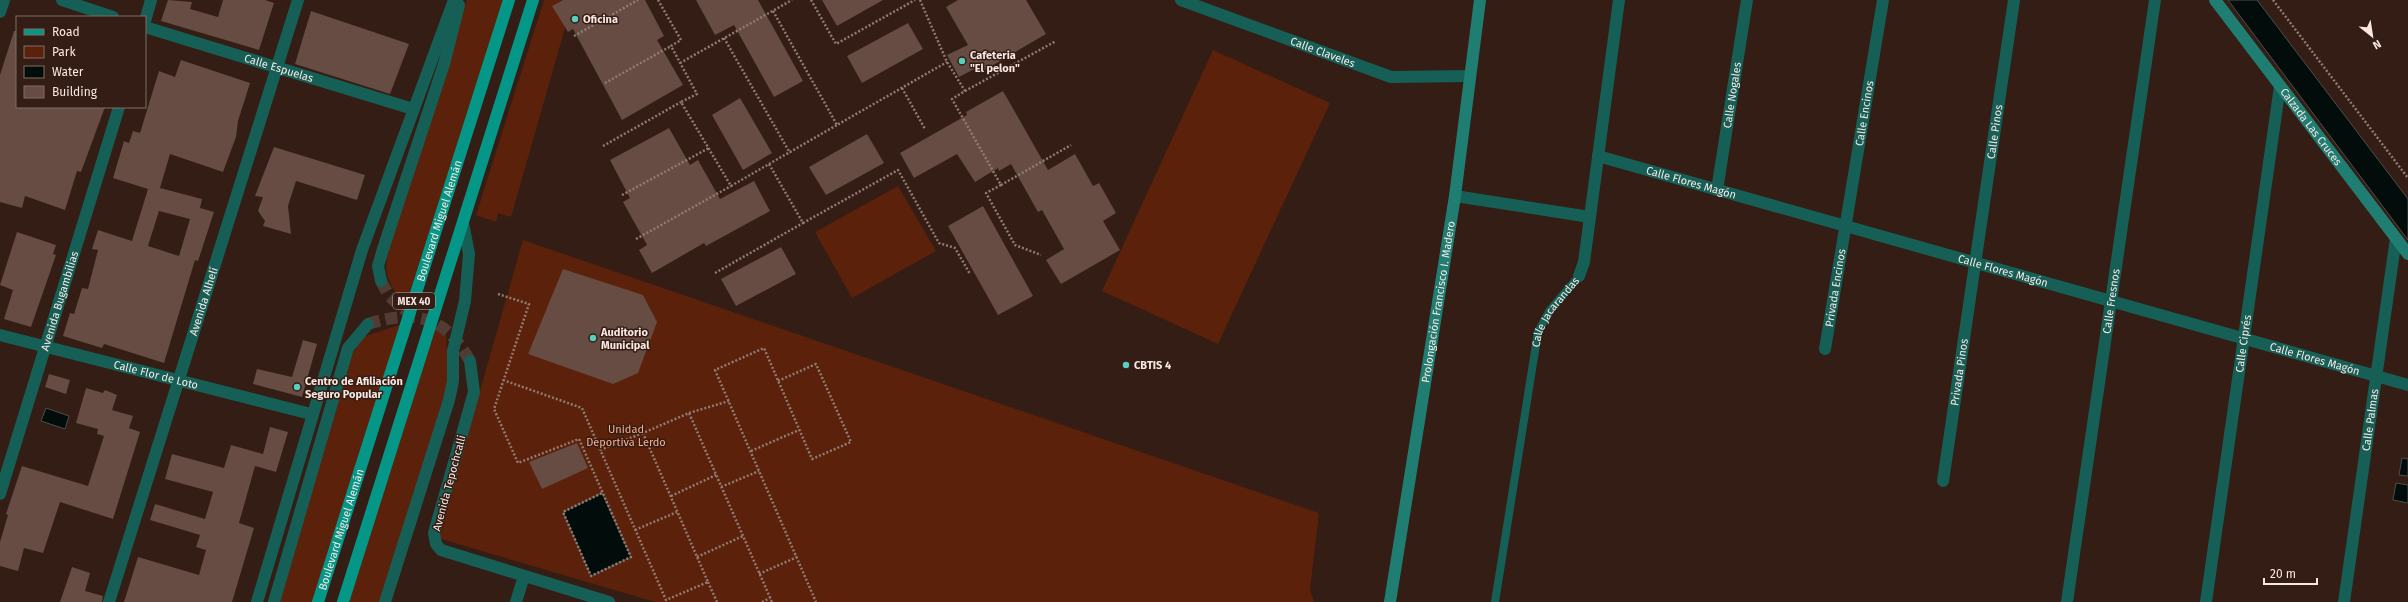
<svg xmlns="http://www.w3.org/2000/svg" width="2408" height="602" viewBox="0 0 2408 602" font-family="'Fira Sans',sans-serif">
	<rect width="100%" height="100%" fill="#331d14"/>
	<path fill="#5b210a" d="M467,0H504L405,307C387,279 382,276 390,243Z
		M544,0H573L511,217L498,213L496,222L476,215Z
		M1213,50L1330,103L1218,344L1102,291Z
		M898,186L936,251L852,298L815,232Z
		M523,240L1319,513L1310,590L1314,602H655L438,538Z
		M402,324L315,602H277L352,354L363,337Z
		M442,326L446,332L449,383L379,602H347L435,328Z"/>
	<path fill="#020d0b" stroke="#4c4e4c" d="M2228,0H2257L2408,199V240Z
		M46,408L69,416L65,429L41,421Z
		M2402,458L2408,459V476L2399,475Z
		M2396,483L2408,485V503L2393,500Z
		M602,493L631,557L591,576L563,512Z"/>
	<path fill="#664c42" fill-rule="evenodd" d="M168,0L192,2L190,9L218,17L223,0H265L274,3L259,50L161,21Z
		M563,0H645L664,36L657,40L683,85L622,120L573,29L568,32L552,6Z
		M696,0H758L803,81L774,97L734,25L715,35Z
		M822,0H883L837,26Z
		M958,0H1026L1046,34L983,71L980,66L959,77L947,55L968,45L946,7Z
		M311,11L409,44L390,94L295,64Z
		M908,23L923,49L862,83L847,56Z
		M14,31H17V107H105L81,172L77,171L65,210L25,196L22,208L0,202V75Z
		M181,60L250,83L238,121L236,137L223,172L170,154L160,188L202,199L200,208L214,212L198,261L195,260L164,363L104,344L102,348L63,336L70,313L74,314L82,288L88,289L98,250L92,249L98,230L132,241L148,189L113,178L124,141L129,143L133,131L140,133L159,71L175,77ZM159,211L190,219L179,256L148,246Z
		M1003,91L1048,170L1075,154L1093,186L1099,183L1116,213L1103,221L1120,250L1061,284L1046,260L1064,249L1042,210L1038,212L1011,164L999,171L998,168L975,182L957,154L914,178L900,153L967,115L966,112Z
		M740,98L772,153L743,170L712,115Z
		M669,128L690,165L698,160L720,199L754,181L770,211L706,246L704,243L652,273L639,250L647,245L623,202L630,198L610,160Z
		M867,134L884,163L826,195L809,167Z
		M274,147L365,175L357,200L296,181L288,206L291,234L263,226L265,221L258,211L263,197L255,196Z
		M983,206L1033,296L998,315L948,226Z
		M17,232L56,245L53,254L56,255L31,327L4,319L13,290L0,285Z
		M781,247L796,274L736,306L721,279Z
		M563,269L643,295L657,322L638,373L613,384L528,354Z
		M303,340L317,344L302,397L253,384L257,369L292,377Z
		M49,374L70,380L66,394L45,387Z
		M86,388L103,393L105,390L117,395L112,410L133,416L129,428L140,432L113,519L60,502L43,553L24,548L18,571L0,566V542L8,515L6,514L22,466L88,486L104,436L97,434L98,429L76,423Z
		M270,427L288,432L276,472L255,466L239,523L254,528L232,602H124L138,557L199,575L206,550L196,547L200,535L150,520L155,504L205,519L213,492L165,479L172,454L224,468L231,445L263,454Z
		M577,443L588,468L542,489L529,462Z
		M72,567L90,573L85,591L103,596L102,602H60Z"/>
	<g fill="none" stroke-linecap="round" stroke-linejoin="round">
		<path stroke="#513b33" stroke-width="12" stroke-dasharray="12 6" stroke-linecap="butt" d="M381,281L389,296L412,316
			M368,324C416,309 445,316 470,361"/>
		<path stroke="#907c75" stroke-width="2.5" stroke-dasharray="2 2" stroke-linecap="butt" d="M658,0L681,40L671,46L697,94L681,102L731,186L769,164L803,223L898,170L939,243L955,248L970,274
			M811,0L836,44L915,0
			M920,0L947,62L965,91L952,99L1001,185L986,193L1015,245L1041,255
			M2273,0L2408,178
			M773,11L837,125L947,62
			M574,36L638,0
			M724,38L790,153
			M680,63L792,0
			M605,83L671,46
			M902,88L925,129
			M965,91L1056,41
			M603,146L681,102
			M769,164L837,125
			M1001,185L1071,145
			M622,195L709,148
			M636,239L731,186
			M715,273L803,223
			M498,294L529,304L494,409L518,463L579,439L631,557L591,576L563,512L602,493
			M503,380L582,408L666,600L708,582L643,433L689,413L772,602
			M778,381L816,364L851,442L812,459L764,348L715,370L816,602
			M689,413L729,401
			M600,450L643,433
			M751,451L799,430
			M721,487L759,471
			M671,496L716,475
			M635,530L677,512
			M697,557L743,536
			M759,574L797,557
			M708,582L717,602
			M762,602L770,598"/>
		<path stroke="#165f56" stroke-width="8" id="s1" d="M1495,602L1538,332L1550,310L1579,276"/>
		<g stroke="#165f56" stroke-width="12">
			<path d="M62,0L113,17"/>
			<path id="s2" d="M1181,0L1391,77L1469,76"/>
			<path d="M0,12L4,0"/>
			<path d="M145,21L151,0"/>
			<path id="s3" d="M145,27L413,109"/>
			<path id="s4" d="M1598,156L2408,385"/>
			<path id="s5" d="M1717,190L1747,0"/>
			<path d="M1455,196L1590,217"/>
			<path d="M1579,276L1584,262L1619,0"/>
			<path d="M381,281L378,266L383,249L444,64L459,5"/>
			<path id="s6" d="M0,335L311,414"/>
			<path id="s7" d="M1825,349L1883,0"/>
			<path d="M470,361L474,392L434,533L436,544L441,550L609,602"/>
			<path id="s8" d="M1943,481L2014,0"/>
			<path id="s9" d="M0,494L119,107"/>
			<path id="s10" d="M109,602L298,0"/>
			<path d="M257,602L362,250L454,0"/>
			<path d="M274,602L348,348L368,324"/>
			<path d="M385,602L449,400L453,381V351L465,301L469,254L463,223"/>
			<path d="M516,602L524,576"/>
			<path id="s11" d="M2067,602L2155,0"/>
			<path id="s12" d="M2206,602L2280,86"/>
			<path id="s13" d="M2344,602L2396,238"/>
		</g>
		<g stroke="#207d71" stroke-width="12">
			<path id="s14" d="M2215,0L2408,254"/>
			<path id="s15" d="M1390,602L1455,196L1480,0"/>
		</g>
		<g stroke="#049686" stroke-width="12">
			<path id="s16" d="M318,602L509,0"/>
			<path d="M343,602L533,0"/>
		</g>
	</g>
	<g fill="#5acebd" stroke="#331d14" stroke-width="1.5">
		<circle cx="575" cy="19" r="4"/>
		<circle cx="962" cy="61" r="4"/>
		<circle cx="593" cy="338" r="4"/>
		<circle cx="1126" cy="365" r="4"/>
		<circle cx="297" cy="387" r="4"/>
	</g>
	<g text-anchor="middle" stroke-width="3" stroke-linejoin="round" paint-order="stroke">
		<rect fill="#331d14" stroke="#bdaaa4" stroke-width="1" x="393" y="293" width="42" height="16" rx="3"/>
		<g font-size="10" font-weight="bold" fill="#f8e7e2">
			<text x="414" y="305">MEX 40</text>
		</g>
		<g font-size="11" font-weight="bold" fill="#f8e7e2" stroke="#331d14" text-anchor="start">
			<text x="583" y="23">Oficina</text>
			<text x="970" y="59">Cafeteria<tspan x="970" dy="13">"El pelon"</tspan></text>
			<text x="601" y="336">Auditorio<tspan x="601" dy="13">Municipal</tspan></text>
			<text x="1134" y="369">CBTIS 4</text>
			<text x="305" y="385">Centro de Afiliación<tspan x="305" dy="13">Seguro Popular</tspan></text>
		</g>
		<g font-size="11" fill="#f8e7e2" stroke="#331d14">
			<text dy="4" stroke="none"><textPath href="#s2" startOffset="151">Calle Claveles</textPath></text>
			<text dy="4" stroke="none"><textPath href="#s3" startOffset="140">Calle Espuelas</textPath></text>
			<text dy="4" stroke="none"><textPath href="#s5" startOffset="96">Calle Nogales</textPath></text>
			<text dy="4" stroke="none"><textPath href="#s7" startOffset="239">Calle Encinos</textPath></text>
			<text dy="4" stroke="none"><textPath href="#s14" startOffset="159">Calzada Las Cruces</textPath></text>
			<text dy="4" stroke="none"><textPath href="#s8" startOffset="353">Calle Pinos</textPath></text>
			<text dy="4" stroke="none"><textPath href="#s4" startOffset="97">Calle Flores Magón</textPath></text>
			<text dy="4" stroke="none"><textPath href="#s16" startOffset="400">Boulevard Miguel Alemán</textPath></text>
			<text dy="4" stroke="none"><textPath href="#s4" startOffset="421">Calle Flores Magón</textPath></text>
			<text dy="4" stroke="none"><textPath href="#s7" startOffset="62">Privada Encinos</textPath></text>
			<text dy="4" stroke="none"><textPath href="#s9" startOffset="202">Avenida Bugambilias</textPath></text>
			<text dy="4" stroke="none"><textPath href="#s10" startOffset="315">Avenida Alhelí</textPath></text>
			<text dy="4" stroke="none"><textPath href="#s15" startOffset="304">Prolongación Francisco I. Madero</textPath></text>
			<text dy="4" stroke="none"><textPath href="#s11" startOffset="304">Calle Fresnos</textPath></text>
			<text dy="4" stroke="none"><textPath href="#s1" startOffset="299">Calle Jacarandas</textPath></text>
			<text dy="4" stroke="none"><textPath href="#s12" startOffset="261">Calle Ciprés</textPath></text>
			<text dy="4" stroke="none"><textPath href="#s4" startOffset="745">Calle Flores Magón</textPath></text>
			<text dy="4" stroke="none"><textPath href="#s8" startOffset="110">Privada Pinos</textPath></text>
			<text dy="4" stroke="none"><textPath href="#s6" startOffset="161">Calle Flor de Loto</textPath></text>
			<text dy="4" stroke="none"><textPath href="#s13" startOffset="184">Calle Palmas</textPath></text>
			<text transform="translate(449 483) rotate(-75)" y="4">Avenida Tepochcalli</text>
			<text dy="4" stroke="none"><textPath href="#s16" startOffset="76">Boulevard Miguel Alemán</textPath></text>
		</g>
		<g font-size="11" fill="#fdad91" stroke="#331d14">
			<text x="626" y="433">Unidad<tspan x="626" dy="13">Deportiva Lerdo</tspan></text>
		</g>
	</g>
	<rect x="16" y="16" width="130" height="92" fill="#331d14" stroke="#826e66"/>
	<rect x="24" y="29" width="20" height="6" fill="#049686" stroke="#826e66"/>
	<text x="52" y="36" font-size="12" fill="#f8e7e2">Road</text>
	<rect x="24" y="46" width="20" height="12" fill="#5b210a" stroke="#826e66"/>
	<text x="52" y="56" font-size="12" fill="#f8e7e2">Park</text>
	<rect x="24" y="66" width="20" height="12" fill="#020d0b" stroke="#826e66"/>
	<text x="52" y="76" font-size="12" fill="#f8e7e2">Water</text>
	<rect x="24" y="86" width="20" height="12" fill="#664c42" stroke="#826e66"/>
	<text x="52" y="96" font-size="12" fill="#f8e7e2">Building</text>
	<g transform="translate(2372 36) rotate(150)" stroke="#331d14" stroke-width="3" paint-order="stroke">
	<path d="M0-3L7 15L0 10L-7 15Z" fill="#f8e7e2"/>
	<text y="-6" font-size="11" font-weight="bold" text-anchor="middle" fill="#f8e7e2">N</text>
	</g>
	<path d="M2264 578v6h53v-6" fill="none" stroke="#f8e7e2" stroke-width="2"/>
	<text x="2270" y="578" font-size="12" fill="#f8e7e2" stroke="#331d14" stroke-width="3" paint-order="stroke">20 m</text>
</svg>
